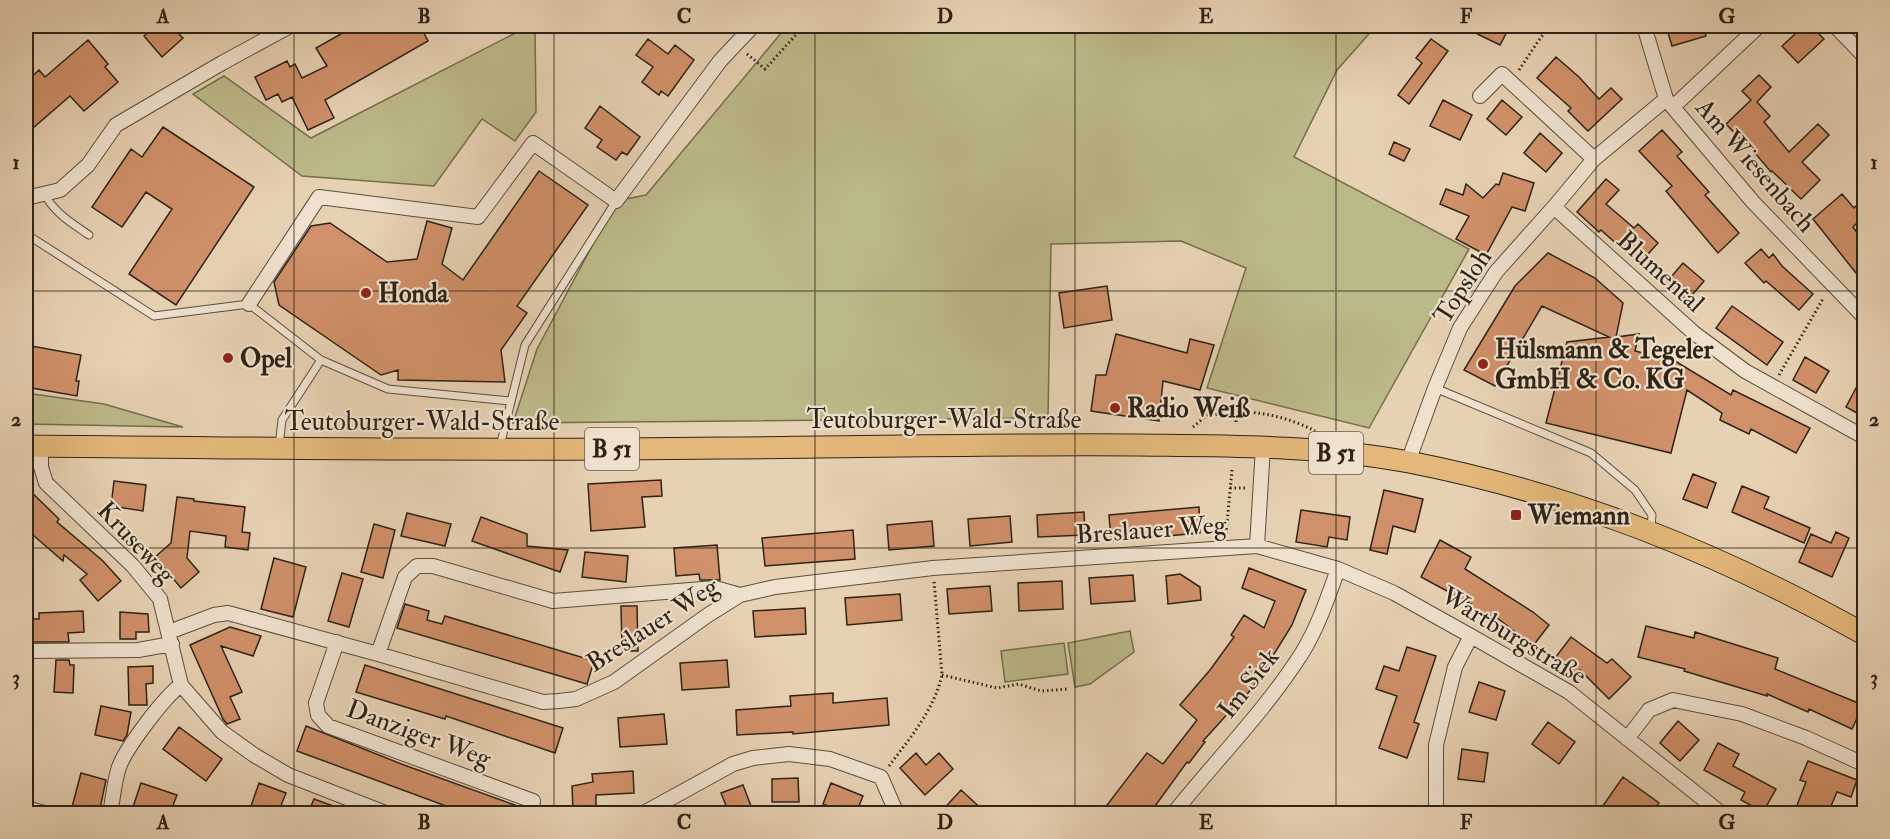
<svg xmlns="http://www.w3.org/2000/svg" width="1890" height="839" viewBox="0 0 1890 839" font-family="'IM FELL Double Pica',serif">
	<rect width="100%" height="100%" fill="#e7d1b3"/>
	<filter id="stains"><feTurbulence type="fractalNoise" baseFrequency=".00333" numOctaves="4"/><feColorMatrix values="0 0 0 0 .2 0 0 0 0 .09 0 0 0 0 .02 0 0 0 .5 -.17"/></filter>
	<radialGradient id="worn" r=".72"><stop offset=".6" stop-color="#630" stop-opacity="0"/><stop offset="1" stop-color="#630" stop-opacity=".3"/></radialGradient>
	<path fill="#bcb988" stroke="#746e4f" stroke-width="1.5" d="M529,26H535L536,112L515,141L482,119L434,186L302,176L193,94L224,76L311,138Z
		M787,26H1376L1337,70L1294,157L1469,249L1369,428L1207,388L1246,268L1181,241L1051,244L1048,418L513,423L537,349L616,201L646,195Z
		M26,393L104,404L183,427L26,424Z
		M1130,631L1134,652L1090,684L1075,687L1068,643Z
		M1064,643L1068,674L1005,682L1001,651Z"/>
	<path fill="#d0906a" stroke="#2d2316" stroke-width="1.5" d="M155,26H171L183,38L162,57L144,36Z
		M355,26H420L428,41L325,100L334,118L308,130L292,97L282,102L278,94L266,100L255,77L287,61L290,67L295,64L302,78L327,66L316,48Z
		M1461,26H1510L1500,45Z
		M1666,26H1703L1706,36L1672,46Z
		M1804,26H1811L1824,39L1798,63L1782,46Z
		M648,39L668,54L675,45L694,60L668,96L661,91L659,95L642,82L653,67L636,55Z
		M1431,39L1448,51L1409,104L1398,95L1422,63L1416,58Z
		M88,40L108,64L105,67L118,82L84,111L70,96L26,134V82L39,70L45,77Z
		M1556,57L1579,77L1599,99L1611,88L1622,99L1588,131L1568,111L1571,108L1537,78Z
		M1759,75L1771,87L1757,102L1770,116L1764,122L1789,152L1818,124L1829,135L1802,162L1820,180L1801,199L1772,171L1771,172L1744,140L1743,142L1726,124L1751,100L1742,91Z
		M1443,100L1472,115L1460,140L1430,126Z
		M1502,100L1522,117L1506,135L1487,119Z
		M600,106L640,137L627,155L622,152L616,160L597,147L602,140L585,128Z
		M163,127L254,187L176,305L129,274L172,209L146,192L122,227L92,207L131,149L142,157Z
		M1662,130L1682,152L1677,156L1709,192L1705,195L1739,233L1718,253L1666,191L1672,186L1639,151Z
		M1540,133L1562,153L1546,172L1524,153Z
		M1394,142L1410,149L1404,161L1389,154Z
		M539,171L588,205L517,306L527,313L501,350L505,382L398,380V370L381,375L279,305L274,282L311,226L330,223L387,262L417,259L427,221L452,228L442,264L463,280Z
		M1503,173L1534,183L1525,211L1512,207L1486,255L1456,239L1469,216L1440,204L1446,189L1463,195L1466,184L1483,198L1496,184L1499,185Z
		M1606,179L1619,190L1606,204L1634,228L1638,224L1658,243L1639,264L1601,230L1599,232L1577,212Z
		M1842,194L1854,208L1864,198V216L1853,227L1864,242V283L1813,219Z
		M1761,249L1769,258L1773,254L1782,266L1813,294L1799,310L1766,281L1764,283L1745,263Z
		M1548,253L1595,278L1623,303L1616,337L1639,334L1635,351L1675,361L1731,395L1733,390L1810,428L1796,453L1751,429L1749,434L1720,420L1722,413L1687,390L1671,453L1546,423L1567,342L1609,337L1542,306L1495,386L1464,370L1515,286Z
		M1683,263L1704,281L1687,301L1666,283Z
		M1107,286L1112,320L1064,328L1059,293Z
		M1732,306L1783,342L1767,365L1716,328Z
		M1116,334L1187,353L1190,339L1214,345L1200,390L1163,381L1159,421L1091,411L1096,375H1106Z
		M26,345L81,355L76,381H79L77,396L26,387Z
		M1805,357L1829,371L1816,393L1793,380Z
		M1864,373V417L1846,407Z
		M1693,474L1716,483L1707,508L1683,499Z
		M661,480L662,496L642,497L645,527L591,531L588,484Z
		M114,481L146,485L143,511L111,506Z
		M1742,486L1769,497L1764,508L1810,528L1804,543L1732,512Z
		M26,487L59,519L57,522L103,561L121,581L98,601L80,580L87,574L64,555L63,561L26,529Z
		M1384,490L1423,499L1415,532L1393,526L1387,554L1370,550Z
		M177,497L194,499V501L245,507L242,532L250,533L248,550L225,547L226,536L190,531L187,558L199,572L181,588L155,557L171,543Z
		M1199,507L1200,533L1111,541L1109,515Z
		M1301,510L1350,517L1347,540L1329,537L1327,547L1296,542Z
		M1084,512L1085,535L1038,537L1037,515Z
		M407,513L451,524L445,546L401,536Z
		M1010,516L1012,542L970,546L968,519Z
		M481,517L527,534V546L568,550L560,572L472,541Z
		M932,521L934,546L889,550L887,525Z
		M374,524L395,530L383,578L361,572Z
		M853,530L855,559L765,566L762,538Z
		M1836,532L1849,538L1832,577L1799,562L1811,534L1831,543Z
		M1440,540L1471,557L1465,569L1533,612L1549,625L1533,646L1496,617L1493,622L1469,607L1471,604L1421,577Z
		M717,545L720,580H700L699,574L676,576L674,548Z
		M585,552L628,556L626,582L582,577Z
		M274,558L306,567L293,617L261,609Z
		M1249,568L1306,590L1292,625L1258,680L1242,701L1241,699L1203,741L1205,742L1189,763L1187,762L1150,813H1118L1107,805L1147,753L1163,764L1197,720L1180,705L1210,670L1234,637L1231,635L1244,615L1264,628L1275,601L1242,588Z
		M342,573L363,579L349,627L328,621Z
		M1180,574L1200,587L1201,600L1168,604L1166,576Z
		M1133,575L1135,601L1091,604L1089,578Z
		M1062,581L1063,609L1019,611L1018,583Z
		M990,586L992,611L949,614L947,589Z
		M900,594L902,620L847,625L845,598Z
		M405,604L429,611L427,620L442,624L445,616L594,661L587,684L397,628Z
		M621,606H637L638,651H622Z
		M805,608L806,634L755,637L753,611Z
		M83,611L84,632L68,633L69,642H26V619H39V613Z
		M120,612L148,614L149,632H136V639H120Z
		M1646,626L1694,638L1695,632L1778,658L1775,669L1863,705L1852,729L1809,709L1808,712L1767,694V696L1684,671L1685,669L1638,657Z
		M230,627L261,636L253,656L221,646L242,692L230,697L240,719L227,724L223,719L190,645Z
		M1571,637L1607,663L1612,659L1631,677L1609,699L1580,670L1577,674L1555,658Z
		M1407,647L1436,656L1414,722L1419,724L1407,758L1379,748L1397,696L1376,689L1384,666L1399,671Z
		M56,660H69L70,665H74L73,693L54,692Z
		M727,660L729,687L682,690L680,663Z
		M365,665L563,728L555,753L446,716L445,719L356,692Z
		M153,666V683L146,684L147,705H129L128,667Z
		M1479,682L1505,691L1496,720L1469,712Z
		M833,693V703L887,698L889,725L793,734V732L737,735L736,710L791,706L790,696Z
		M101,706L131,712L127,735L123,741L95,735Z
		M664,714L667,744L620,747L618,718Z
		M1678,721L1699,740L1680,761L1660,743Z
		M1548,722L1575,742L1559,764L1532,744Z
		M306,726L404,765L523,808L522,813H465L297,751Z
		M179,727L222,759L206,781L163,749Z
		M1718,743L1739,754L1733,766L1776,789L1763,812L1741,800L1745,792L1704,770Z
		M1462,749L1488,753L1484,782L1458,779Z
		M916,753L926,765L939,753L953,769L925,795L900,768Z
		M1808,761L1857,780L1851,797L1837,792L1828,813H1794L1806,782L1800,780Z
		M633,771L634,793L596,795V809L573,811L572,786L593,782L592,774Z
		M81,773L106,780L99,813L72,807Z
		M1623,777L1659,803L1651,813H1611L1602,807Z
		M798,778L799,802H772V779Z
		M141,783L177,795L170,813H131Z
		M259,783L286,793L278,813H261L250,809Z
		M831,783L863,796L856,813H846L823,804Z
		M743,785L751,806L729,813L721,793Z
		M961,790L986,813H940Z
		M314,799L350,812L349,813H308Z"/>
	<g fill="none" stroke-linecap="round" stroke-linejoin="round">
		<g stroke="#5c4e3d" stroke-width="9">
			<path id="lane" d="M44,193C54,213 72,223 89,235
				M26,234L154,316L249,304L321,360L388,389L510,401
				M1435,388L1591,453L1635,490L1652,515L1651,528
				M279,446L282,420L321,360
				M500,446L525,345L616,201"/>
		</g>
		<g stroke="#5c4e3d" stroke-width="16">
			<path id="street" d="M1644,26L1666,99L1753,202L1864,317
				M1835,26L1864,56
				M1480,96L1502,74L1594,159
				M1673,107L1759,26
				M26,198L60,190L88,165L116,125L222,63L290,26
				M1554,207L1694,333L1745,371L1864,437
				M249,304L319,197L478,217L533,143L616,201L720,61L751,28
				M41,446V467L46,483L133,566L160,599L181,685L222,732L254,755L288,775L388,814
				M1408,462L1435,388L1460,328L1496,272L1554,207L1594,159L1666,99
				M1257,546L1338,569L1394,593L1471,636L1569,692L1722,814
				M169,632L214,615L228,613L378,654L543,702L559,701L576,699L614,682L708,615L740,595L775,587L933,568L1257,546L1263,447
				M337,642L316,703L318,715L328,726L533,801L531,814
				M26,651L138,650L172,644
				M378,654L405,577L417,566H433L553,601L715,588L740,595
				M1627,739L1649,710L1673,700L1742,714L1806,738L1859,762
				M26,808L48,814
				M110,814C113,799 114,782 119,767C126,748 164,697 181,685
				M642,814L733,764L753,758L789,754L830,759L881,777L897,814
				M1173,814C1216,760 1265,711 1302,653C1318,627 1328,597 1338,569
				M1436,814V745L1455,667L1471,636"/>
		</g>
		<g stroke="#2d2316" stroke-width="23">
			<path id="primary" d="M26,446C258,448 490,451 722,448C860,447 998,444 1137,445C1227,446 1319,445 1409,462C1573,494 1719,553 1864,634"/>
		</g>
		<path stroke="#2d2316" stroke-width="3" stroke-dasharray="1.5 3" stroke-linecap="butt" d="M747,54L765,69L804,26
			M1519,70L1541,37L1551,26
			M1779,375L1824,297
			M1236,422V413C1261,410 1292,419 1315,431
			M1193,427L1207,415L1235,413
			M1230,488H1247
			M1226,534L1232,470
			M942,675L997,688L1019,684L1041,691L1068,689
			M889,766C910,738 934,710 942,675L934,581"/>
		<use href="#lane" stroke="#efe1ce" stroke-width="7"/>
		<use href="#street" stroke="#efe1ce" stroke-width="14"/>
		<use href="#primary" stroke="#e4b87a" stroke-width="21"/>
	</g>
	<path fill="none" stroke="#2d2316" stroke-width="1.5" stroke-opacity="0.55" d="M294,26V814M554,26V814M815,26V814M1075,26V814M1336,26V814M1596,26V814M26,291H1864M26,548H1864"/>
	<g fill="#8f2418" stroke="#efe1ce" stroke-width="2">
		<circle cx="366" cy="293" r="6"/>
		<circle cx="228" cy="358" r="6"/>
		<circle cx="1483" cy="364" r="6"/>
		<circle cx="1115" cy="408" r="6"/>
		<rect x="1510" y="509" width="12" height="12" rx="3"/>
	</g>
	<g text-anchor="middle" stroke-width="4.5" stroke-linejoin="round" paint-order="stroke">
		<g fill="#efe1ce" stroke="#675c4d" stroke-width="1.5">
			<rect x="585" y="428" width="54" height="42" rx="4.5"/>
			<rect x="1309" y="432" width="54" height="42" rx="4.5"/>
		</g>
		<g font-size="24" font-weight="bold" fill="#2d2316">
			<text x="612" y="457">B 51</text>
			<text x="1336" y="461">B 51</text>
		</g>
		<g font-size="26" fill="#2d2316" stroke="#efe1ce">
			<text transform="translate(1756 165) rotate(49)" y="9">Am Wiesenbach</text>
			<text transform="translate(1661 271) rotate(42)" y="9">Blumental</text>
			<text transform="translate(1462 286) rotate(-57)" y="9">Topsloh</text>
			<text x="944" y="428">Teutoburger-Wald-Straße</text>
			<text x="422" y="430">Teutoburger-Wald-Straße</text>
			<text transform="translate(1151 529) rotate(-4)" y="9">Breslauer Weg</text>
			<text transform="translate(137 542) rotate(47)" y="9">Kruseweg</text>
			<text transform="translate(652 624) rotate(-33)" y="9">Breslauer Weg</text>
			<text transform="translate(1514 635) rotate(31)" y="9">Wartburgstraße</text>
			<text transform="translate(1248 683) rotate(-52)" y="9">Im Siek</text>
			<text transform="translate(419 733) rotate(20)" y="9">Danziger Weg</text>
		</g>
		<g font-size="26" font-weight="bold" fill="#2d2316" stroke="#efe1ce" text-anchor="start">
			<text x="378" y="302">Honda</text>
			<text x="1495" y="358">Hülsmann &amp; Tegeler<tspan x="1495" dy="30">GmbH &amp; Co. KG</tspan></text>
			<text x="240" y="367">Opel</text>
			<text x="1127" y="417">Radio Weiß</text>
			<text x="1528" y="524">Wiemann</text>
		</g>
	</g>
	<rect width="1890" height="839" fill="none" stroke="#e7d1b3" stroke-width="66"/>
	<rect x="33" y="33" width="1824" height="773" fill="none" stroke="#2d2316" stroke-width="2"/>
	<g font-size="20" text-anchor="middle" font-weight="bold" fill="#2d2316">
		<text x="163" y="23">A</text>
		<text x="424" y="23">B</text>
		<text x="684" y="23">C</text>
		<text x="945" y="23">D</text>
		<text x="1206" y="23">E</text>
		<text x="1466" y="23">F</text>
		<text x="1727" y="23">G</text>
		<text x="16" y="169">1</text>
		<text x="1874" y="169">1</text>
		<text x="16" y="426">2</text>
		<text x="1874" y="426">2</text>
		<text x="16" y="684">3</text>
		<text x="1874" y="684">3</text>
		<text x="163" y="829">A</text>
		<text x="424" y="829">B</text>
		<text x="684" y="829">C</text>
		<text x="945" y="829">D</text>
		<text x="1206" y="829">E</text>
		<text x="1466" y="829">F</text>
		<text x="1727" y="829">G</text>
	</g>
	<rect width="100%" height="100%" filter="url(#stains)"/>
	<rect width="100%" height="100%" fill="url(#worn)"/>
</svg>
